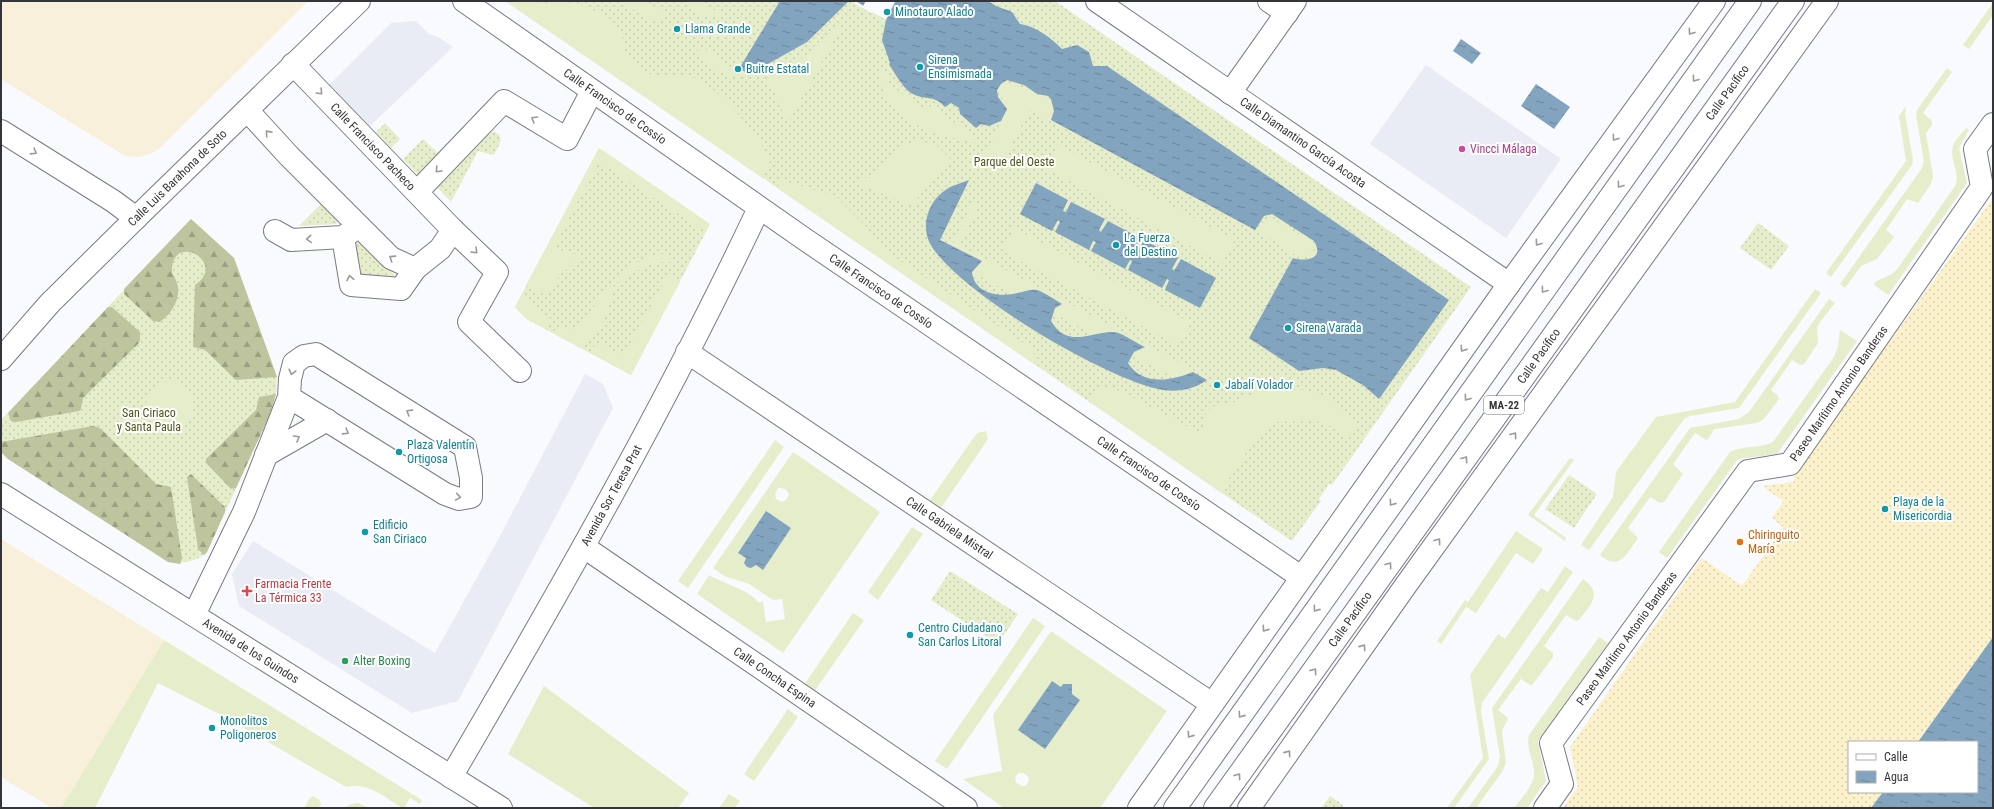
<svg xmlns="http://www.w3.org/2000/svg" width="1994" height="809" viewBox="0 0 1994 809" font-family="'Roboto Condensed',sans-serif">
	<defs>
		<pattern id="grass-dots" width="8" height="8" patternUnits="userSpaceOnUse"><rect width="8" height="8" fill="#e6edca"/><path d="M2 2h.1M6 6h.1" fill="none" stroke="#c6ccae" stroke-width="1.8" stroke-linecap="round"/></pattern>
		<pattern id="forest-firs" width="22" height="20" patternUnits="userSpaceOnUse"><rect width="22" height="20" fill="#bdc49e"/><path d="M5 1l3.5 6h-7zM16 11l3.5 6h-7z" fill="#9aa082"/></pattern>
		<pattern id="sand-dots" width="8" height="8" patternUnits="userSpaceOnUse"><rect width="8" height="8" fill="#fbf1cb"/><path d="M2 2h.1M6 6h.1" fill="none" stroke="#d8cfaf" stroke-width="1.8" stroke-linecap="round"/></pattern>
		<pattern id="water-ripples" width="26" height="14" patternUnits="userSpaceOnUse"><rect width="26" height="14" fill="#83a4be"/><path d="M2 4q2-2 4 0t4 0M15 11q2-2 4 0t4 0" fill="none" stroke="#6c869b"/></pattern>
	</defs>
	<rect width="100%" height="100%" fill="#f9fafe"/>
	<path fill="#e9ebf5" d="M416,21L429,34L438,37L453,47L369,127L328,86L391,23Z
		M1426,65L1561,159L1506,238L1370,144Z
		M585,374L603,384L613,408L458,701L412,713L239,606L232,574L253,541L435,653L499,538Z"/>
	<path fill="#f8f0da" d="M1,1H308L160,148L152,153L140,157L125,156L1,79Z
		M1,539L164,640L61,808H52L1,777Z"/>
	<path fill="url(#grass-dots)" d="M505,1H1055L1471,287L1332,485L1329,484L1319,499L1321,501L1292,541Z
		M385,123L400,139L391,148L376,132Z
		M489,131C507,133 500,143 494,155L478,151L451,202L434,184Z
		M423,139L439,154L418,175L403,159Z
		M599,148L710,224L631,375L528,320L515,307Z
		M322,203L339,220L336,224L299,226Z
		M191,219L234,258L277,377L276,394L271,412L207,552C197,562 181,564 168,562L8,459L1,452V420Z
		M1758,223L1789,246L1771,270L1740,248Z
		M353,242H362L398,279L359,277Z
		M1569,475L1597,494L1574,528L1545,509Z
		M950,571L1018,614L998,644L931,600Z
		M1330,796L1343,805L1342,808H1321Z"/>
	<path fill="url(#forest-firs)" d="M191,219L234,258L277,377L236,380L205,350L193,347L195,285C229,262 170,230 172,273C185,292 176,309 160,322L153,321L124,294V289Z
		M108,307H112L140,332V340L139,343L83,398L81,409L79,411L16,422L11,421L8,413Z
		M276,394L271,412L236,488L231,489L206,463V459L256,410L259,397Z
		M93,426L100,428L156,484L171,487L182,558L180,564L168,562L8,459L1,452V442Z
		M191,474L225,507V512L207,552L204,555L198,549L187,477Z"/>
	<path fill="url(#sand-dots)" d="M1993,198V637L1918,742H1849V792H1883L1871,808H1563L1578,787L1570,747L1702,558L1742,586L1783,527L1772,518L1783,501L1762,486L1794,482V475Z"/>
	<path fill="#e6edca" fill-rule="evenodd" d="M505,1L551,3V1H562L585,6L611,19L621,32L624,49L639,67L656,78L679,75L700,79L727,101L754,133L771,160L761,177Z
		M619,1H646L667,15L663,20H651Z
		M681,1H701L724,17L701,15Z
		M1993,3V15L1969,49L1963,45Z
		M835,26L840,29L790,119L783,115C780,99 775,92 763,81L808,54L818,42L822,44Z
		M695,42L738,72L741,74C738,74 734,76 731,76C717,75 697,55 695,42Z
		M1947,68L1952,72L1923,113L1932,121V125L1926,133L1933,176L1931,184L1918,203L1907,199L1886,230L1894,237L1877,259L1861,266L1845,288L1840,284L1922,168L1924,162L1916,115L1917,110Z
		M881,72L891,79L888,84L926,110L930,106L981,141L978,143C965,140 951,138 938,134C912,126 878,103 881,72Z
		M1010,83L1026,89L1034,96L1047,98L1051,106L1050,119L1247,226V227L1030,110L996,174L979,165L1009,107L1001,97L1000,90L1003,85Z
		M1906,106L1905,114L1913,160L1912,165L1831,277L1826,273L1906,161L1899,116Z
		M1966,128L1969,130L1959,148L1967,183L1888,295L1874,285L1875,282L1892,274L1898,268L1955,186C1961,173 1949,160 1953,146C1955,140 1962,133 1966,128Z
		M917,140L937,145L952,160L929,180L913,206L858,184L874,172L898,148Z
		M1058,145L1235,240L1222,263L1045,168Z
		M599,148L710,224L706,232L599,162L553,248L582,256L560,275L547,296L526,285Z
		M782,180L837,197L864,224L887,252L1031,348L1036,357L1034,364L777,188Z
		M973,203L979,206L959,245L1194,370L1193,372L1176,378L1131,355L1144,347L1115,332L1095,335L1053,313L1055,308L1062,304L1036,290L1013,294L972,272L982,261L952,246Z
		M1273,218L1283,226L1307,239L1314,247L1313,253C1304,259 1297,256 1288,251L1289,249L1257,231L1265,219Z
		M1014,228L1191,323L1178,345L1002,251Z
		M663,254L673,255L671,262C649,260 636,270 620,284L615,280C630,266 642,256 663,254Z
		M668,275L680,282L631,375L591,353L596,342L623,356Z
		M611,284L616,288C609,299 609,311 603,321C598,331 588,338 583,349L556,335L560,325L575,331Z
		M1815,289L1821,293L1739,408L1690,416L1684,419L1589,550L1581,545L1613,497L1616,472L1656,417L1735,402Z
		M521,296L551,319L546,329L528,320L515,307Z
		M1829,299L1835,303L1820,322L1817,328L1818,343L1804,364L1800,365L1792,360L1771,390L1778,396L1779,399L1764,419L1757,423L1714,429L1709,438L1706,440L1695,433L1673,464L1683,474L1664,502L1660,503L1650,497L1628,528L1638,538C1627,553 1620,572 1600,555L1690,428L1739,419L1749,412Z
		M1840,330L1857,341L1777,454L1738,459L1667,558L1659,552L1730,452C1743,445 1760,449 1773,442L1834,357L1838,347Z
		M146 405a24 24 0 1 1 48 0a24 24 0 1 1-48 0Z
		M1108,387L1123,392L1197,432L1203,429L1206,413L1214,406L1232,403L1267,388L1306,390L1325,396L1357,427L1352,436L1346,440L1335,428L1317,421L1274,422L1257,437L1220,492L1090,402L1096,391Z
		M986,431L988,439L941,508L930,500L977,433Z
		M775,440L784,447L688,588L678,581Z
		M793,452L880,512L783,653L697,594L709,575C724,584 750,590 759,603L763,601L766,622L785,619L782,599L773,600L749,584L724,576L713,568ZM778,488C785,488 787,489 789,495L786,500L782,502L776,499L775,494Z
		M1570,458L1574,460L1534,515L1566,538L1565,541L1528,515Z
		M912,527L923,534L878,600L868,592Z
		M1516,531L1543,549L1533,564L1516,553L1476,613L1466,607L1441,644L1437,641L1465,600L1468,602Z
		M1565,566L1573,572L1482,703L1481,712L1489,759L1454,808H1447L1483,758L1470,675L1498,634L1505,639L1541,588L1548,592Z
		M1583,579C1604,594 1590,605 1579,620L1576,621L1566,615L1544,646L1553,653V657L1533,684L1530,685L1521,679L1498,710L1508,718L1502,731L1506,763L1502,772L1476,808H1468L1498,766L1500,757L1492,708Z
		M853,613L864,620L814,692L804,685Z
		M1033,618L1045,626L947,769L935,761Z
		M1051,631L1167,711L1100,808H1004L963,779L1002,771L993,715ZM1053,682L1061,687L1019,730ZM1018,773H1023L1028,776L1029,781L1025,786H1021L1016,782L1015,778Z
		M1599,637L1608,643L1538,741L1546,781L1527,808H1514C1521,799 1532,787 1534,776C1535,762 1525,749 1529,735Z
		M164,640L422,800L420,804L410,798L404,808H402C384,797 369,782 346,787L219,714L158,683L95,808H61Z
		M544,686L689,793L678,808H594L508,754Z
		M788,709L798,717L754,781L744,774Z
		M729,794L740,801L735,808H719Z
		M313,796L319,800L321,804L319,808H305L309,799Z
		M358,803L369,808H344L351,804Z"/>
	<path fill="url(#water-ripples)" d="M780,1H849L807,42L750,74L739,69Z
		M856,1H988L996,6L1012,12L1020,24C1036,26 1051,38 1062,49L1077,45L1089,52L1093,66H1107L1449,300L1379,399L1363,385L1336,370L1323,368L1299,371L1249,338L1293,258C1306,262 1325,259 1314,241L1272,214L1264,216L1255,230L1051,120L1054,111L1051,99L1048,96L1037,94L1024,85L1007,80L1001,84L997,90L998,97L1007,109L1001,121L989,126L981,124L976,128L960,114L959,108L951,103L945,107C933,94 927,101 913,94C904,90 894,72 889,64L890,63L882,40L886,20Z
		M1461,39L1481,53L1472,64L1453,51Z
		M1536,84L1570,107L1554,129L1521,106Z
		M969,180L940,240L982,261L972,272C974,292 995,297 1013,294C1020,293 1031,289 1037,290C1046,293 1055,300 1062,304L1055,308L1051,321C1067,349 1090,332 1114,332C1121,332 1138,344 1145,347L1134,352L1128,363C1142,386 1171,381 1193,372L1207,380C1193,390 1175,393 1158,389C1101,376 964,295 932,247C919,228 928,200 947,189C953,185 962,183 969,180Z
		M1036,183L1068,200L1063,211L1066,212L1071,202L1105,219L1099,230L1101,232L1108,221L1142,239L1136,250H1138L1144,240L1178,258L1172,269L1174,271L1181,259L1216,278L1200,308L1165,290L1169,280L1167,279L1162,288L1128,270L1132,261L1130,260L1125,269L1091,251L1096,242L1093,241L1089,250L1055,232L1060,222L1058,220L1052,231L1020,214Z
		M766,511L791,528L763,570L756,565L751,568L747,567L744,563L746,558L738,553Z
		M1993,637V808H1871L1883,792H1977V742H1918Z
		M1052,681L1061,687L1063,684H1072V694L1080,700L1045,749L1018,730Z"/>
	<path fill="#f9fafe" d="M855,1L863,6L866,1L895,2L886,20L872,12L871,13L854,3Z"/>
	<g fill="none" stroke-linecap="round" stroke-linejoin="round">
		<g stroke="#7a7b83" stroke-width="24">
			<g id="minor">
				<path id="s1" d="M464,1L803,238L1301,577"/>
				<path id="s2" d="M1097,1L1509,284"/>
				<path d="M1269,1L1287,13"/>
				<path id="s3" d="M293,64L453,230L497,272L469,322L520,371"/>
				<path d="M1230,93L1295,1"/>
				<path d="M247,110L289,156L391,258L415,269L440,249L453,230"/>
				<path d="M1,131L113,201L136,218"/>
				<path d="M417,192L504,101L567,139L592,91"/>
				<path d="M275,231L291,240L343,237L355,229"/>
				<path d="M343,237L351,285L401,289L415,269"/>
				<path id="s4" d="M687,352L1212,704"/>
				<path d="M266,455L327,420"/>
				<path id="s5" d="M584,547L966,808"/>
				<path d="M194,615L244,512L289,397L290,379L294,363L304,356L316,354L465,447L471,478V497L459,499L445,494L289,397"/>
				<path id="s6" d="M451,777C560,591 667,403 759,208"/>
				<path id="s7" d="M1545,808L1562,784L1551,743L1748,471L1790,464L1982,187L1975,149L1993,124"/>
			</g>
		</g>
		<g stroke="#7a7b83" stroke-width="24">
			<g id="major">
				<path id="s8" d="M1,359L50,303L136,218L359,1"/>
				<path id="s9" d="M1,494L501,808"/>
				<path d="M1139,808L1509,284L1714,1"/>
				<path d="M1175,808L1750,1"/>
				<path id="s10" d="M1215,808L1793,1"/>
				<path d="M1249,808L1406,585L1827,1"/>
			</g>
		</g>
		<use href="#minor" stroke="#fff" stroke-width="22"/>
		<use href="#major" stroke="#fff" stroke-width="22"/>
	</g>
	<defs><path id="oneway-chevron" d="M-2-3.5L2.5 0L-2 3.5" fill="none" stroke-width="1.6" stroke-linecap="round" stroke-linejoin="round"/></defs>
	<g stroke="#9a9a9c">
		<use href="#oneway-chevron" transform="translate(1691 32) rotate(126)"/>
		<use href="#oneway-chevron" transform="translate(1695 79) rotate(126)"/>
		<use href="#oneway-chevron" transform="translate(320 92) rotate(46)"/>
		<use href="#oneway-chevron" transform="translate(534 119) rotate(-149)"/>
		<use href="#oneway-chevron" transform="translate(268 133) rotate(-132)"/>
		<use href="#oneway-chevron" transform="translate(1615 138) rotate(126)"/>
		<use href="#oneway-chevron" transform="translate(34 152) rotate(32)"/>
		<use href="#oneway-chevron" transform="translate(438 170) rotate(134)"/>
		<use href="#oneway-chevron" transform="translate(1620 185) rotate(126)"/>
		<use href="#oneway-chevron" transform="translate(309 239) rotate(176)"/>
		<use href="#oneway-chevron" transform="translate(1538 243) rotate(126)"/>
		<use href="#oneway-chevron" transform="translate(475 251) rotate(44)"/>
		<use href="#oneway-chevron" transform="translate(392 258) rotate(-147)"/>
		<use href="#oneway-chevron" transform="translate(350 278) rotate(-101)"/>
		<use href="#oneway-chevron" transform="translate(1544 290) rotate(126)"/>
		<use href="#oneway-chevron" transform="translate(1463 349) rotate(125)"/>
		<use href="#oneway-chevron" transform="translate(292 372) rotate(104)"/>
		<use href="#oneway-chevron" transform="translate(1467 398) rotate(126)"/>
		<use href="#oneway-chevron" transform="translate(409 412) rotate(-148)"/>
		<use href="#oneway-chevron" transform="translate(346 432) rotate(32)"/>
		<use href="#oneway-chevron" transform="translate(1514 435) rotate(-54)"/>
		<use href="#oneway-chevron" transform="translate(297 438) rotate(-30)"/>
		<use href="#oneway-chevron" transform="translate(1465 459) rotate(-54)"/>
		<use href="#oneway-chevron" transform="translate(458 497) rotate(9)"/>
		<use href="#oneway-chevron" transform="translate(1392 503) rotate(126)"/>
		<use href="#oneway-chevron" transform="translate(1438 541) rotate(-54)"/>
		<use href="#oneway-chevron" transform="translate(1389 565) rotate(-54)"/>
		<use href="#oneway-chevron" transform="translate(1316 609) rotate(125)"/>
		<use href="#oneway-chevron" transform="translate(1265 629) rotate(125)"/>
		<use href="#oneway-chevron" transform="translate(1363 647) rotate(-55)"/>
		<use href="#oneway-chevron" transform="translate(1314 671) rotate(-54)"/>
		<use href="#oneway-chevron" transform="translate(1241 715) rotate(125)"/>
		<use href="#oneway-chevron" transform="translate(1190 735) rotate(125)"/>
		<use href="#oneway-chevron" transform="translate(1288 753) rotate(-55)"/>
		<use href="#oneway-chevron" transform="translate(1238 776) rotate(-54)"/>
	</g>
	<g fill="#0f9aa8" stroke="#fff" stroke-width="1.5">
		<circle cx="887" cy="12" r="4"/>
		<circle cx="677" cy="29" r="4"/>
		<circle cx="920" cy="67" r="4"/>
		<circle cx="738" cy="69" r="4"/>
		<circle cx="1116" cy="245" r="4"/>
		<circle cx="1288" cy="328" r="4"/>
		<circle cx="1217" cy="385" r="4"/>
		<circle cx="399" cy="452" r="4"/>
		<circle cx="1885" cy="509" r="4"/>
		<circle cx="365" cy="532" r="4"/>
		<circle cx="910" cy="635" r="4"/>
		<circle cx="212" cy="728" r="4"/>
	</g>
	<circle fill="#d1479c" stroke="#fff" stroke-width="1.5" cx="1462" cy="149" r="4"/>
	<circle fill="#e8710a" stroke="#fff" stroke-width="1.5" cx="1740" cy="542" r="4"/>
	<path fill="#e0444e" stroke="#fff" stroke-width="1.5" d="M245 585h4v4h4v4h-4v4h-4v-4h-4v-4h4z"/>
	<circle fill="#2e9e5b" stroke="#fff" stroke-width="1.5" cx="345" cy="661" r="4"/>
	<g text-anchor="middle" stroke-width="4" stroke-linejoin="round" paint-order="stroke">
		<rect fill="#fff" stroke="#717274" stroke-width="1" x="1484" y="396" width="40" height="18" rx="3"/>
		<g font-size="11" font-weight="bold" fill="#343538">
			<text x="1504" y="409">MA-22</text>
		</g>
		<g font-size="12" fill="#0d838f" stroke="#fff" text-anchor="start">
			<text x="895" y="16">Minotauro Alado</text>
			<text x="685" y="33">Llama Grande</text>
			<text x="928" y="64">Sirena<tspan x="928" dy="14">Ensimismada</tspan></text>
			<text x="746" y="73">Buitre Estatal</text>
			<text x="1124" y="242">La Fuerza<tspan x="1124" dy="14">del Destino</tspan></text>
			<text x="1296" y="332">Sirena Varada</text>
			<text x="1225" y="389">Jabalí Volador</text>
			<text x="407" y="449">Plaza Valentín<tspan x="407" dy="14">Ortigosa</tspan></text>
			<text x="1893" y="506">Playa de la<tspan x="1893" dy="14">Misericordia</tspan></text>
			<text x="373" y="529">Edificio<tspan x="373" dy="14">San Ciriaco</tspan></text>
			<text x="918" y="632">Centro Ciudadano<tspan x="918" dy="14">San Carlos Litoral</tspan></text>
			<text x="220" y="725">Monolitos<tspan x="220" dy="14">Poligoneros</tspan></text>
		</g>
		<g font-size="12" fill="#343538" stroke="#fff">
			<text dy="4" stroke="none"><textPath href="#s10" startOffset="880">Calle Pacífico</textPath></text>
			<text dy="4" stroke="none"><textPath href="#s1" startOffset="184">Calle Francisco de Cossío</textPath></text>
			<text dy="4" stroke="none"><textPath href="#s2" startOffset="250">Calle Diamantino García Acosta</textPath></text>
			<text dy="4" stroke="none"><textPath href="#s3" startOffset="115">Calle Francisco Pacheco</textPath></text>
			<text dy="4" stroke="none"><textPath href="#s8" startOffset="253">Calle Luis Barahona de Soto</textPath></text>
			<text dy="4" stroke="none"><textPath href="#s1" startOffset="508">Calle Francisco de Cossío</textPath></text>
			<text dy="4" stroke="none"><textPath href="#s10" startOffset="556">Calle Pacífico</textPath></text>
			<text dy="4" stroke="none"><textPath href="#s7" startOffset="536">Paseo Marítimo Antonio Banderas</textPath></text>
			<text dy="4" stroke="none"><textPath href="#s1" startOffset="832">Calle Francisco de Cossío</textPath></text>
			<text dy="4" stroke="none"><textPath href="#s6" startOffset="324">Avenida Sor Teresa Prat</textPath></text>
			<text dy="4" stroke="none"><textPath href="#s4" startOffset="316">Calle Gabriela Mistral</textPath></text>
			<text dy="4" stroke="none"><textPath href="#s10" startOffset="232">Calle Pacífico</textPath></text>
			<text dy="4" stroke="none"><textPath href="#s7" startOffset="201">Paseo Marítimo Antonio Banderas</textPath></text>
			<text dy="4" stroke="none"><textPath href="#s9" startOffset="295">Avenida de los Guindos</textPath></text>
			<text dy="4" stroke="none"><textPath href="#s5" startOffset="231">Calle Concha Espina</textPath></text>
		</g>
		<g font-size="12" fill="#b23c85" stroke="#fff" text-anchor="start">
			<text x="1470" y="153">Vincci Málaga</text>
		</g>
		<g font-size="12" fill="#4d5519" stroke="#fff">
			<text x="1014" y="166">Parque del Oeste</text>
			<text x="149" y="417">San Ciriaco<tspan x="149" dy="14">y Santa Paula</tspan></text>
		</g>
		<g font-size="12" fill="#c56008" stroke="#fff" text-anchor="start">
			<text x="1748" y="539">Chiringuito<tspan x="1748" dy="14">María</tspan></text>
		</g>
		<g font-size="12" fill="#be3a42" stroke="#fff" text-anchor="start">
			<text x="255" y="588">Farmacia Frente<tspan x="255" dy="14">La Térmica 33</tspan></text>
		</g>
		<g font-size="12" fill="#27864d" stroke="#fff" text-anchor="start">
			<text x="353" y="665">Alter Boxing</text>
		</g>
	</g>
	<rect width="1994" height="809" fill="none" stroke="#343538" stroke-width="4"/>
	<rect x="1848" y="741" width="130" height="52" fill="#ffffff" stroke="#aeaeaf"/>
	<rect x="1856" y="754" width="20" height="6" fill="#ffffff" stroke="#aeaeaf"/>
	<text x="1884" y="761" font-size="12" fill="#343538">Calle</text>
	<rect x="1856" y="771" width="20" height="12" fill="url(#water-ripples)" stroke="#aeaeaf"/>
	<text x="1884" y="781" font-size="12" fill="#343538">Agua</text>
</svg>
